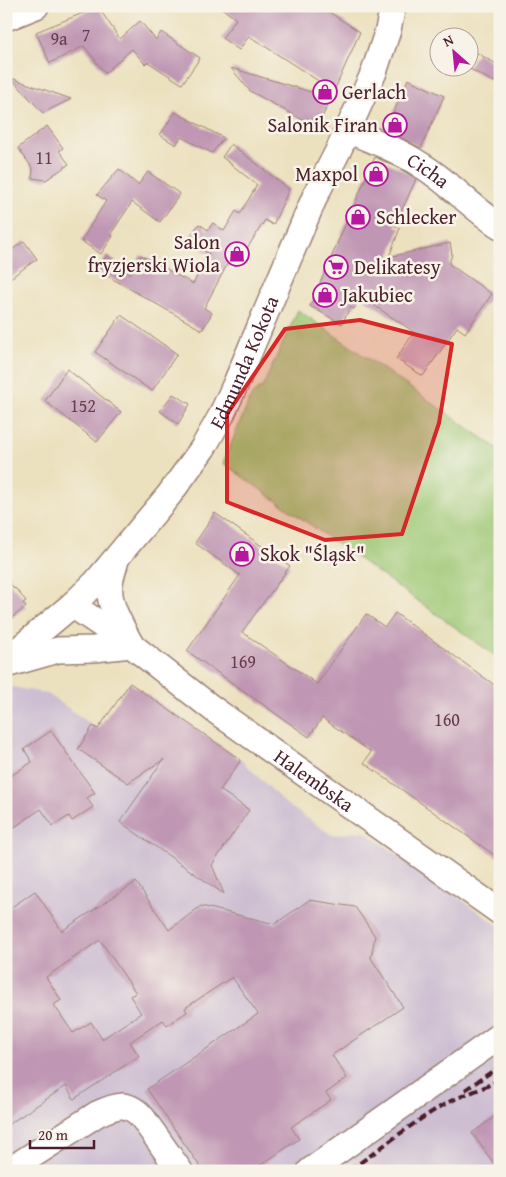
<svg xmlns="http://www.w3.org/2000/svg" width="506" height="1177" viewBox="0 0 506 1177" font-family="'Gentium Book Plus',serif">
	<rect width="100%" height="100%" fill="#f7f3e8"/>
	<filter id="ink" filterUnits="userSpaceOnUse"><feTurbulence type="fractalNoise" baseFrequency=".02" numOctaves="2"/><feDisplacementMap in="SourceGraphic" scale="10" xChannelSelector="R" yChannelSelector="G"/><feConvolveMatrix kernelMatrix="1 2 1 2 8 2 1 2 1" color-interpolation-filters="sRGB"/></filter>
	<filter id="wash" filterUnits="userSpaceOnUse"><feTurbulence type="fractalNoise" baseFrequency=".0096" numOctaves="4" result="noise"/><feDisplacementMap in="SourceGraphic" scale="20" xChannelSelector="R" yChannelSelector="G"/><feGaussianBlur stdDeviation="1.12" result="paint"/><feColorMatrix in="noise" values="0 0 0 0 0 0 0 0 0 0 0 0 0 0 0 0 0 1.4 0 .05"/><feComposite in="paint" operator="in"/></filter>
	<g filter="url(#wash)">
		<rect width="100%" height="100%" fill="#ece1bf"/>
		<path fill="#cdbed2" d="M130,683L241,760L286,804L332,835L364,831L500,927V1171H6V692L13,687L48,694L98,729Z"/>
		<path fill="#9dc773" stroke="#74734f" d="M298,310L500,450V659L223,463L252,394L263,386Z"/>
		<g id="blocks">
			<path fill="#bf96b3" fill-rule="evenodd" d="M219,6H320L360,32L334,91L249,36L239,50L222,38L236,19Z
				M98,7L120,39L140,21L156,40L161,32L200,58L182,84L148,62L145,64L132,49L105,73L84,46L50,63L36,32Z
				M477,53L500,66V72L494,82L468,68Z
				M231,68L331,98L317,128L250,91Z
				M11,78L71,99L43,113Z
				M408,79L444,96L421,148L386,130Z
				M175,112L224,138L212,153L181,137L176,145L160,135Z
				M47,126L63,148L59,151L69,164L46,180L32,178L33,169L18,148Z
				M231,144L289,189L273,225L265,220L236,266L229,261L204,308L212,313L202,330L97,270L107,255L130,274L141,255L193,284L209,254L188,240L199,224L208,230L213,223L224,231L236,211L240,214L257,185L222,157Z
				M375,157L397,167L416,179L395,226L400,228L389,257L450,243L452,254L449,264L492,294L465,333L457,327L423,376L396,359L414,332L360,296L354,309L350,307L342,324L310,306Z
				M119,169L138,185L148,172L180,194L160,222L132,202L110,235L113,236L101,254L81,241L106,201L97,195Z
				M24,241L37,259L6,281V254Z
				M121,315L177,354L152,391L95,352Z
				M67,369L121,412L97,442L45,401Z
				M173,394L190,404L178,424L160,411Z
				M215,513L290,566L242,632L317,684L366,614L385,627L395,613L500,689V859L364,763L371,752L322,718L309,737L187,651L240,575L195,543Z
				M6,577L14,589L15,588L26,601L23,603L26,607L6,622Z
				M130,683L241,760L220,790L249,810L212,865L224,894L120,822L164,759L128,783L78,749L93,726L98,729Z
				M51,731L95,793L87,798L93,807L72,821L69,816L53,826L41,809L6,833V779L32,762L24,749Z
				M136,882L169,930L201,906L275,924L309,900L355,907L375,936L371,958L403,1007L332,1055L347,1078L326,1093L331,1100L291,1127L299,1139L252,1171H203L147,1089L258,1014L232,977L185,1008L187,1012L167,1025L163,1020L130,1042L139,1056L74,1099L66,1086L6,1126V911L35,891L62,931ZM100,940L136,993L130,996L141,1013L102,1039L91,1022L73,1033L54,1005L61,1000L46,977Z
				M500,1113V1171H499L472,1133Z"/>
		</g>
	</g>
	<g filter="url(#ink)">
		<use href="#blocks" fill-opacity="0" stroke="#9b8075" stroke-width="1"/>
		<g fill="none" stroke-linecap="round" stroke-linejoin="round">
			<g stroke="#9b8075" stroke-width="28">
				<g id="minor">
					<path d="M6,18L36,6"/>
					<path id="s1" d="M347,130C372,140 398,150 421,165C449,182 472,208 500,226"/>
					<path d="M116,560C114,568 111,576 110,583C107,604 121,625 130,643"/>
					<path id="s2" d="M72,605L131,645L213,709L500,912"/>
					<path id="s3" d="M6,660L72,605L96,582L169,495L203,448L221,416L236,383L316,194L339,149L374,72L388,30L393,6"/>
					<path d="M9,664L58,650L94,649L131,645"/>
					<path d="M8,1171L97,1114C116,1105 127,1101 142,1117L180,1171"/>
					<path d="M310,1171L500,1036"/>
				</g>
			</g>
			<use href="#minor" stroke="#fff" stroke-width="25"/>
			<path stroke="#4a1f2b" stroke-width="4" stroke-dasharray="8 4" stroke-linecap="butt" d="M465,1090L500,1066
				M351,1171L354,1167C383,1147 411,1124 440,1107C459,1095 481,1091 500,1079"/>
		</g>
	</g>
	<path fill="#d62828" fill-opacity="0.2" stroke="#d62828" stroke-width="4" stroke-linejoin="round" d="M360,320L452,344L439,423L402,534L325,540L227,502V414L285,329Z"/>
	<defs>
		<g id="shop-ring" transform="scale(1.25)"><circle r="9.5" fill="#f7f3e8" stroke="#b5179e" stroke-width="1.5"/><path d="M-5-2.5h2.3a2.7 3.5 0 0 1 5.4 0H5L5.5 6h-11ZM-1.5-2.5h3a1.5 2.3 0 0 0-3 0Z" fill="#b5179e"/></g>
		<g id="supermarket-ring" transform="scale(1.25)"><circle r="9.5" fill="#f7f3e8" stroke="#b5179e" stroke-width="1.5"/><path d="M-6-5.5h2.5l.6 2H6L4.5 2H-2.5L-4.4-4H-6ZM-1.5 3.2a1.3 1.3 0 1 0 .1 0ZM3 3.2a1.3 1.3 0 1 0 .1 0Z" fill="#b5179e"/></g>
	</defs>
	<g fill-rule="evenodd">
		<use href="#shop-ring" x="325" y="92"/>
		<use href="#shop-ring" x="395" y="125"/>
		<use href="#shop-ring" x="376" y="174"/>
		<use href="#shop-ring" x="358" y="217"/>
		<use href="#shop-ring" x="237" y="254"/>
		<use href="#supermarket-ring" x="336" y="267"/>
		<use href="#shop-ring" x="325" y="295"/>
		<use href="#shop-ring" x="242" y="554"/>
	</g>
	<g text-anchor="middle" stroke-width="5" stroke-linejoin="round" paint-order="stroke">
		<g font-size="18" fill="#673d4d">
			<text x="86" y="41">7</text>
			<text x="59" y="45">9a</text>
			<text x="44" y="164">11</text>
			<text x="83" y="412">152</text>
			<text x="243" y="668">169</text>
			<text x="447" y="726">160</text>
		</g>
		<g font-size="20" fill="#4a1f2b" stroke="#f7f3e8" text-anchor="start">
			<text x="342" y="99">Gerlach</text>
			<text x="378" y="132" text-anchor="end">Salonik Firan</text>
			<text x="358" y="181" text-anchor="end">Maxpol</text>
			<text x="376" y="224">Schlecker</text>
			<text x="220" y="249" text-anchor="end">Salon<tspan x="220" dy="23">fryzjerski Wiola</tspan></text>
			<text x="354" y="274">Delikatesy</text>
			<text x="342" y="302">Jakubiec</text>
			<text x="260" y="561">Skok "Śląsk"</text>
		</g>
		<g font-size="20" fill="#4a1f2b" stroke="#f7f3e8">
			<text dy="7" stroke="none"><textPath href="#s1" startOffset="91">Cicha</textPath></text>
			<text dy="7" stroke="none"><textPath href="#s3" startOffset="386">Edmunda Kokota</textPath></text>
			<text dy="7" stroke="none"><textPath href="#s2" startOffset="299">Halembska</textPath></text>
		</g>
	</g>
	<rect width="506" height="1177" fill="none" stroke="#f7f3e8" stroke-width="25"/>
	<g transform="translate(454 52) rotate(333)"><circle r="24" fill="#f7f3e8" stroke="#b29e9c"/>
	<path d="M0-4L9 19L0 12L-9 19Z" fill="#b5179e"/>
	<text y="-8" font-size="14" font-weight="bold" text-anchor="middle" fill="#4a1f2b">N</text>
	</g>
	<path d="M30 1140v8h64v-8" fill="none" stroke="#4a1f2b" stroke-width="2.5"/>
	<text x="38" y="1140" font-size="15" fill="#4a1f2b" stroke="#f7f3e8" stroke-width="4" paint-order="stroke">20 m</text>
</svg>
